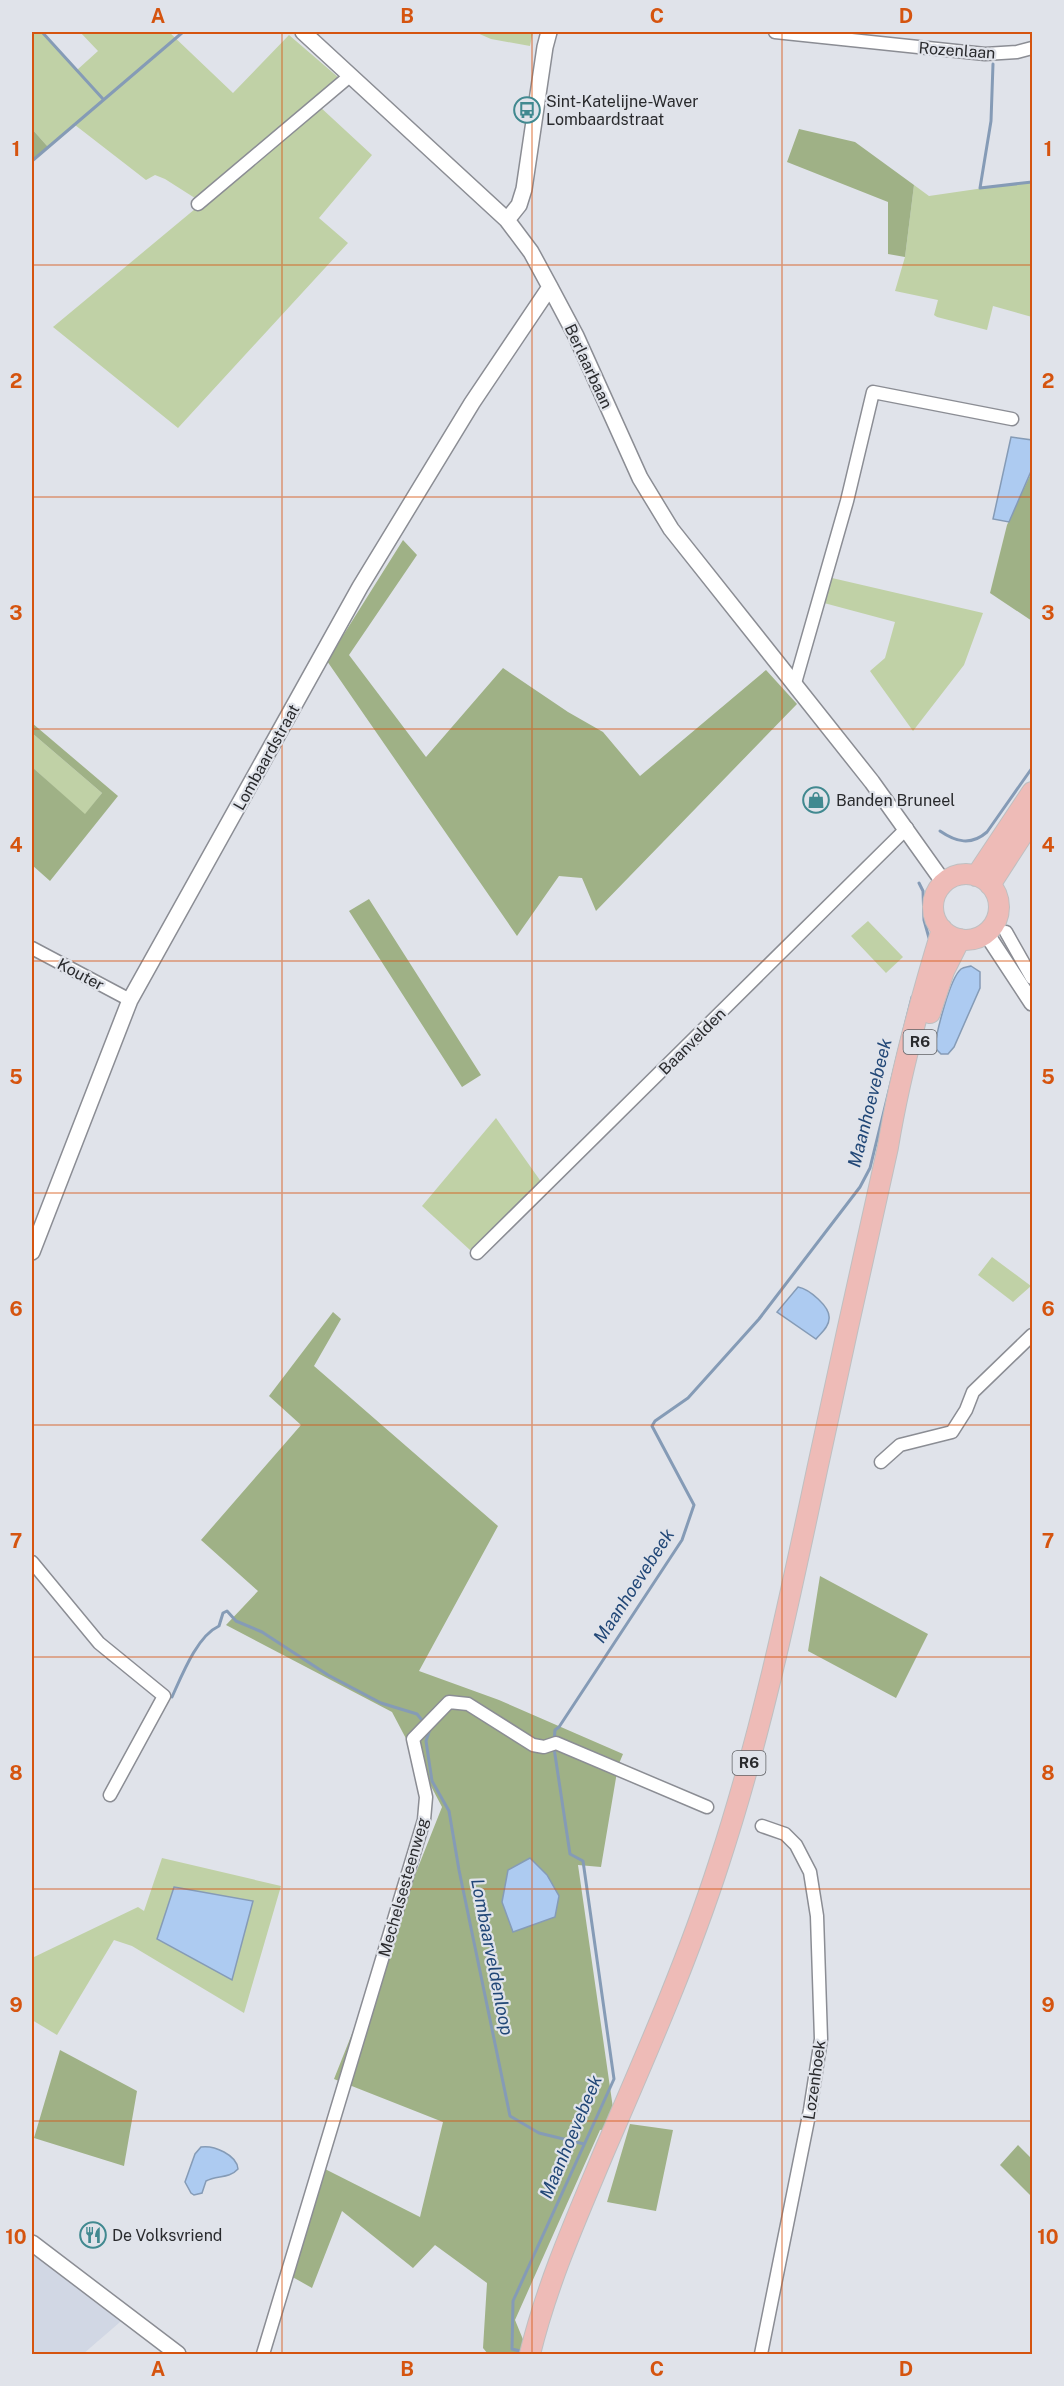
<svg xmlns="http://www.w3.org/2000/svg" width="1064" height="2386" viewBox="0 0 1064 2386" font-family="'Public Sans',sans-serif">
	<rect width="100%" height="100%" fill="#e0e3ea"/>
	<path fill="#d1d7e4" d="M32,2237L127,2316L83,2354H32Z"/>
	<path fill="#c0d1a6" d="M32,32H42L77,70L98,51L80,32H169L233,93L289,35L339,78L198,200L165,179L155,175L146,180L75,125L48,147L32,129Z
		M475,32H533L530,46L491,39Z
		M319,106L372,155L319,218L348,243L178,428L53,327Z
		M1032,181V317L993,306L987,330L937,317L934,315L938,300L895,291L905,257L914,185L929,196Z
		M832,578L983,613L964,665L913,731L870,671L885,658L895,622L824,603Z
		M32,733L102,793L85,815L32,767Z
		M868,921L903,957L886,973L851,936Z
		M496,1118L542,1183L470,1250L422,1206Z
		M992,1257L1031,1286L1013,1302L978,1275Z
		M162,1858L281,1886L244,2013L132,1946L114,1940L57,2035L32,2020V1958L138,1907L144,1911Z"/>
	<path fill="#9fb186" d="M32,129L48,147L32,161Z
		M799,129L855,142L914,185L905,257L888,254V202L787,162Z
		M1032,471V621L990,593L1007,525Z
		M403,540L417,555L349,655L426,757L503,668L568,712L603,732L640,776L766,670L797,704L596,911L582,878L559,876L517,936L327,661Z
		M32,723L118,796L50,881L32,865V767L85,814L102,793L32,733Z
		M369,899L481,1075L462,1087L349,911Z
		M333,1312L341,1319L314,1366L498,1526L419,1671L499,1700L623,1754L618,1766L601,1867L578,1865L616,2129L600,2130L515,2320L529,2354H488L483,2348L487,2283L435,2245L413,2268L342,2211L312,2288L289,2275L325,2169L420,2217L443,2122L334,2079L442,1807L392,1712L226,1625L258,1591L201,1540L301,1425L269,1396Z
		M820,1576L928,1634L896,1698L808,1651Z
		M60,2050L137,2091L124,2166L34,2138Z
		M630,2124L673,2130L656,2211L607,2202Z
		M1018,2145L1032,2159V2197L1000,2165Z"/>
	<path fill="#adcbf1" stroke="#859bb6" stroke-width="1.5" d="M1011,437L1032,440V469L1009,522L993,519Z
		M971,966L980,972V988L954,1047L948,1054H941L935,1048C936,1033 950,978 961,969C964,967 968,967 971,966Z
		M798,1287C809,1289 831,1307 829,1319C829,1327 821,1333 816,1339L777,1312Z
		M530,1858L547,1875L559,1896L555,1917L513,1932L502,1902L508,1870Z
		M174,1887L253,1901L232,1980L157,1939Z
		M201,2147C214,2145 237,2155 238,2169C229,2179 217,2175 206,2181L202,2193L194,2195L191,2193L185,2182L195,2154Z"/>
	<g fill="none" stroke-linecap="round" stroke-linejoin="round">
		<path stroke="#859bb6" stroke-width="3" d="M42,32L103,99
			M993,64L991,121L980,188L1032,182
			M32,161L183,32
			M940,831C956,842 971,846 987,832L1032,768
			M919,883L923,891L924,920L929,938
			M108,1658L116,1664
			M172,1697C182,1675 197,1636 219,1626L223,1613L227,1611L236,1621L262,1632L328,1675L381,1703L417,1714L421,1719
			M430,1729L426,1741L432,1781L449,1811L459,1870L510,2116L539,2133L584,2144
			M554,1741L555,1730L559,1727L682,1540L694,1505L652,1426L655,1421L688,1398L759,1319L860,1187L870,1168L912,997
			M520,2351L512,2349L513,2301L614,2079L583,1861L570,1854L554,1748"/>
		<g stroke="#8b8d94" stroke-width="15">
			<path id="minor" d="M775,32L985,54L1017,52L1032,48
				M198,204L351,75
				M795,683L847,501L873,392L1012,419
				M1006,932L1032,978
				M32,948L130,1000
				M477,1253L907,828
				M881,1462L900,1445L952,1432L966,1410L973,1392L1032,1335
				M32,1562L99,1643L164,1696L110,1795
				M263,2354L424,1820L426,1797L413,1739L449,1702L468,1704L533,1745L544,1747L556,1743L707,1807
				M761,2354L810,2110L821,2039L817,1916L810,1872L796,1845L785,1834L762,1826"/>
		</g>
		<g stroke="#8b8d94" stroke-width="18">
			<path id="tertiary" d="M303,32L507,220L531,252L550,287L576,336L640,478L671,529L872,782L944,883
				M507,220L519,205L524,189L545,47L549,32
				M986,933L1032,1003
				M32,1252L130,1000L360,587L472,403L550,287
				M32,2243L178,2354"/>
		</g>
		<g stroke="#bfbfc0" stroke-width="22">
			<path id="primary" d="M933 907a33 33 0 1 1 66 0a33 33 0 1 1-66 0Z
				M976,876L1032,792
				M990,885L1032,820
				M930,1013L944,971L960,939
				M530,2354C547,2284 576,2219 604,2152C645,2057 687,1962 719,1863C761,1735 789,1602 817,1470C840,1362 864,1255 888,1147C900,1073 920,1001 942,929"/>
		</g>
		<use href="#minor" stroke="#fff" stroke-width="12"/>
		<use href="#tertiary" stroke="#fff" stroke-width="15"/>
		<use href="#primary" stroke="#eebbb7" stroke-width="20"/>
	</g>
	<path fill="none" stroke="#d5540f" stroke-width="1.5" stroke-opacity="0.55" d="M282,32V2354M532,32V2354M782,32V2354M32,265H1032M32,497H1032M32,729H1032M32,961H1032M32,1193H1032M32,1425H1032M32,1657H1032M32,1889H1032M32,2121H1032"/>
	<defs>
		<g id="bus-ring" transform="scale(1.35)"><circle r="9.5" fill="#e0e3ea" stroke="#418990" stroke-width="1.5"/><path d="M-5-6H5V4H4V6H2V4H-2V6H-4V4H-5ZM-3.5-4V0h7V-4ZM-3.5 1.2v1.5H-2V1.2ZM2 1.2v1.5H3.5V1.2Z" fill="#418990"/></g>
		<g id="shop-ring" transform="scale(1.35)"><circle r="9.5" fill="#e0e3ea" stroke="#418990" stroke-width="1.5"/><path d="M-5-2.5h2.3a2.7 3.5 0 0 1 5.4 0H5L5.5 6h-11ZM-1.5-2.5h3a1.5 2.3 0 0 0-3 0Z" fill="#418990"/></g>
		<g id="restaurant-ring" transform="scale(1.35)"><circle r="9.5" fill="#e0e3ea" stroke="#418990" stroke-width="1.5"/><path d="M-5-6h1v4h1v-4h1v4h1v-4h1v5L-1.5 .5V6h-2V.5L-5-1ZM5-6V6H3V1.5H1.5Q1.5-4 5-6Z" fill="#418990"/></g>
	</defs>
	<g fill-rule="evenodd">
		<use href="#bus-ring" x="527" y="110"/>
		<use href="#shop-ring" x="816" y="800"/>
		<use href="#restaurant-ring" x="93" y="2235"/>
	</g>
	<g text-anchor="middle" stroke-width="4.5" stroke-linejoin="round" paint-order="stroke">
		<g fill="#e0e3ea" stroke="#606266" stroke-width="1.5">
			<rect x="903.5" y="1030" width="33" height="24" rx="4.5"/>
			<rect x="732.5" y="1751" width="33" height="24" rx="4.5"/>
		</g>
		<g font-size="15" font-weight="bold" fill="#292a2d">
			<text x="920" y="1047">R6</text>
			<text x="749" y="1768">R6</text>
		</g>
		<g font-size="16" fill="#292a2d" stroke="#e0e3ea">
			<text transform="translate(957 50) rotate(4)" y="6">Rozenlaan</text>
			<text transform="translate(589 366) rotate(65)" y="6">Berlaarbaan</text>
			<text transform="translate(266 757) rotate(-61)" y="6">Lombaardstraat</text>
			<text transform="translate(81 974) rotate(28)" y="6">Kouter</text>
			<text transform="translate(692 1041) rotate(-45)" y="6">Baanvelden</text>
			<text transform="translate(403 1887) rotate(-74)" y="6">Mechelsesteenweg</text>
			<text transform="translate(814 2080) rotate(-82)" y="6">Lozenhoek</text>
		</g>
		<g font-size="16" fill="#292a2d" stroke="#e0e3ea" text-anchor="start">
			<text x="546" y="107">Sint-Katelijne-Waver<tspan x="546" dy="18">Lombaardstraat</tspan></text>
			<text x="836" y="806">Banden Bruneel</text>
			<text x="112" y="2241">De Volksvriend</text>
		</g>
		<g font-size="18" font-style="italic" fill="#214777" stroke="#e0e3ea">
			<text transform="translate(870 1103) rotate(-76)" y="6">Maanhoevebeek</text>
			<text transform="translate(634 1586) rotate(-57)" y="6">Maanhoevebeek</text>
			<text transform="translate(492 1957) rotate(79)" y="6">Lombaarveldenloop</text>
			<text transform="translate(571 2137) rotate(-67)" y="6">Maanhoevebeek</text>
		</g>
	</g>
	<rect width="1064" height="2386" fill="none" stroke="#e0e3ea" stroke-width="66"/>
	<rect x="33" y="33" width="998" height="2320" fill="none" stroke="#d5540f" stroke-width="2"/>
	<g font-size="20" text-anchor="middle" font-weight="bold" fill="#d5540f">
		<text x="158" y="23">A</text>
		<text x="407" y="23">B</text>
		<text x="657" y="23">C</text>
		<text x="906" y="23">D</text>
		<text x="16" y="156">1</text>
		<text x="1048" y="156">1</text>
		<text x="16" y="388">2</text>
		<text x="1048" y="388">2</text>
		<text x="16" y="620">3</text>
		<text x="1048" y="620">3</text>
		<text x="16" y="852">4</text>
		<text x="1048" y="852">4</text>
		<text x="16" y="1084">5</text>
		<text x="1048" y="1084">5</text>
		<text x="16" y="1316">6</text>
		<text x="1048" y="1316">6</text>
		<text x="16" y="1548">7</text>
		<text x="1048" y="1548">7</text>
		<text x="16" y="1780">8</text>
		<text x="1048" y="1780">8</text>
		<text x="16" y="2012">9</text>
		<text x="1048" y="2012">9</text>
		<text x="16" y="2244">10</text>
		<text x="1048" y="2244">10</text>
		<text x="158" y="2376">A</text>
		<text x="407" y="2376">B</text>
		<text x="657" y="2376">C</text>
		<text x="906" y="2376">D</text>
	</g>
</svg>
